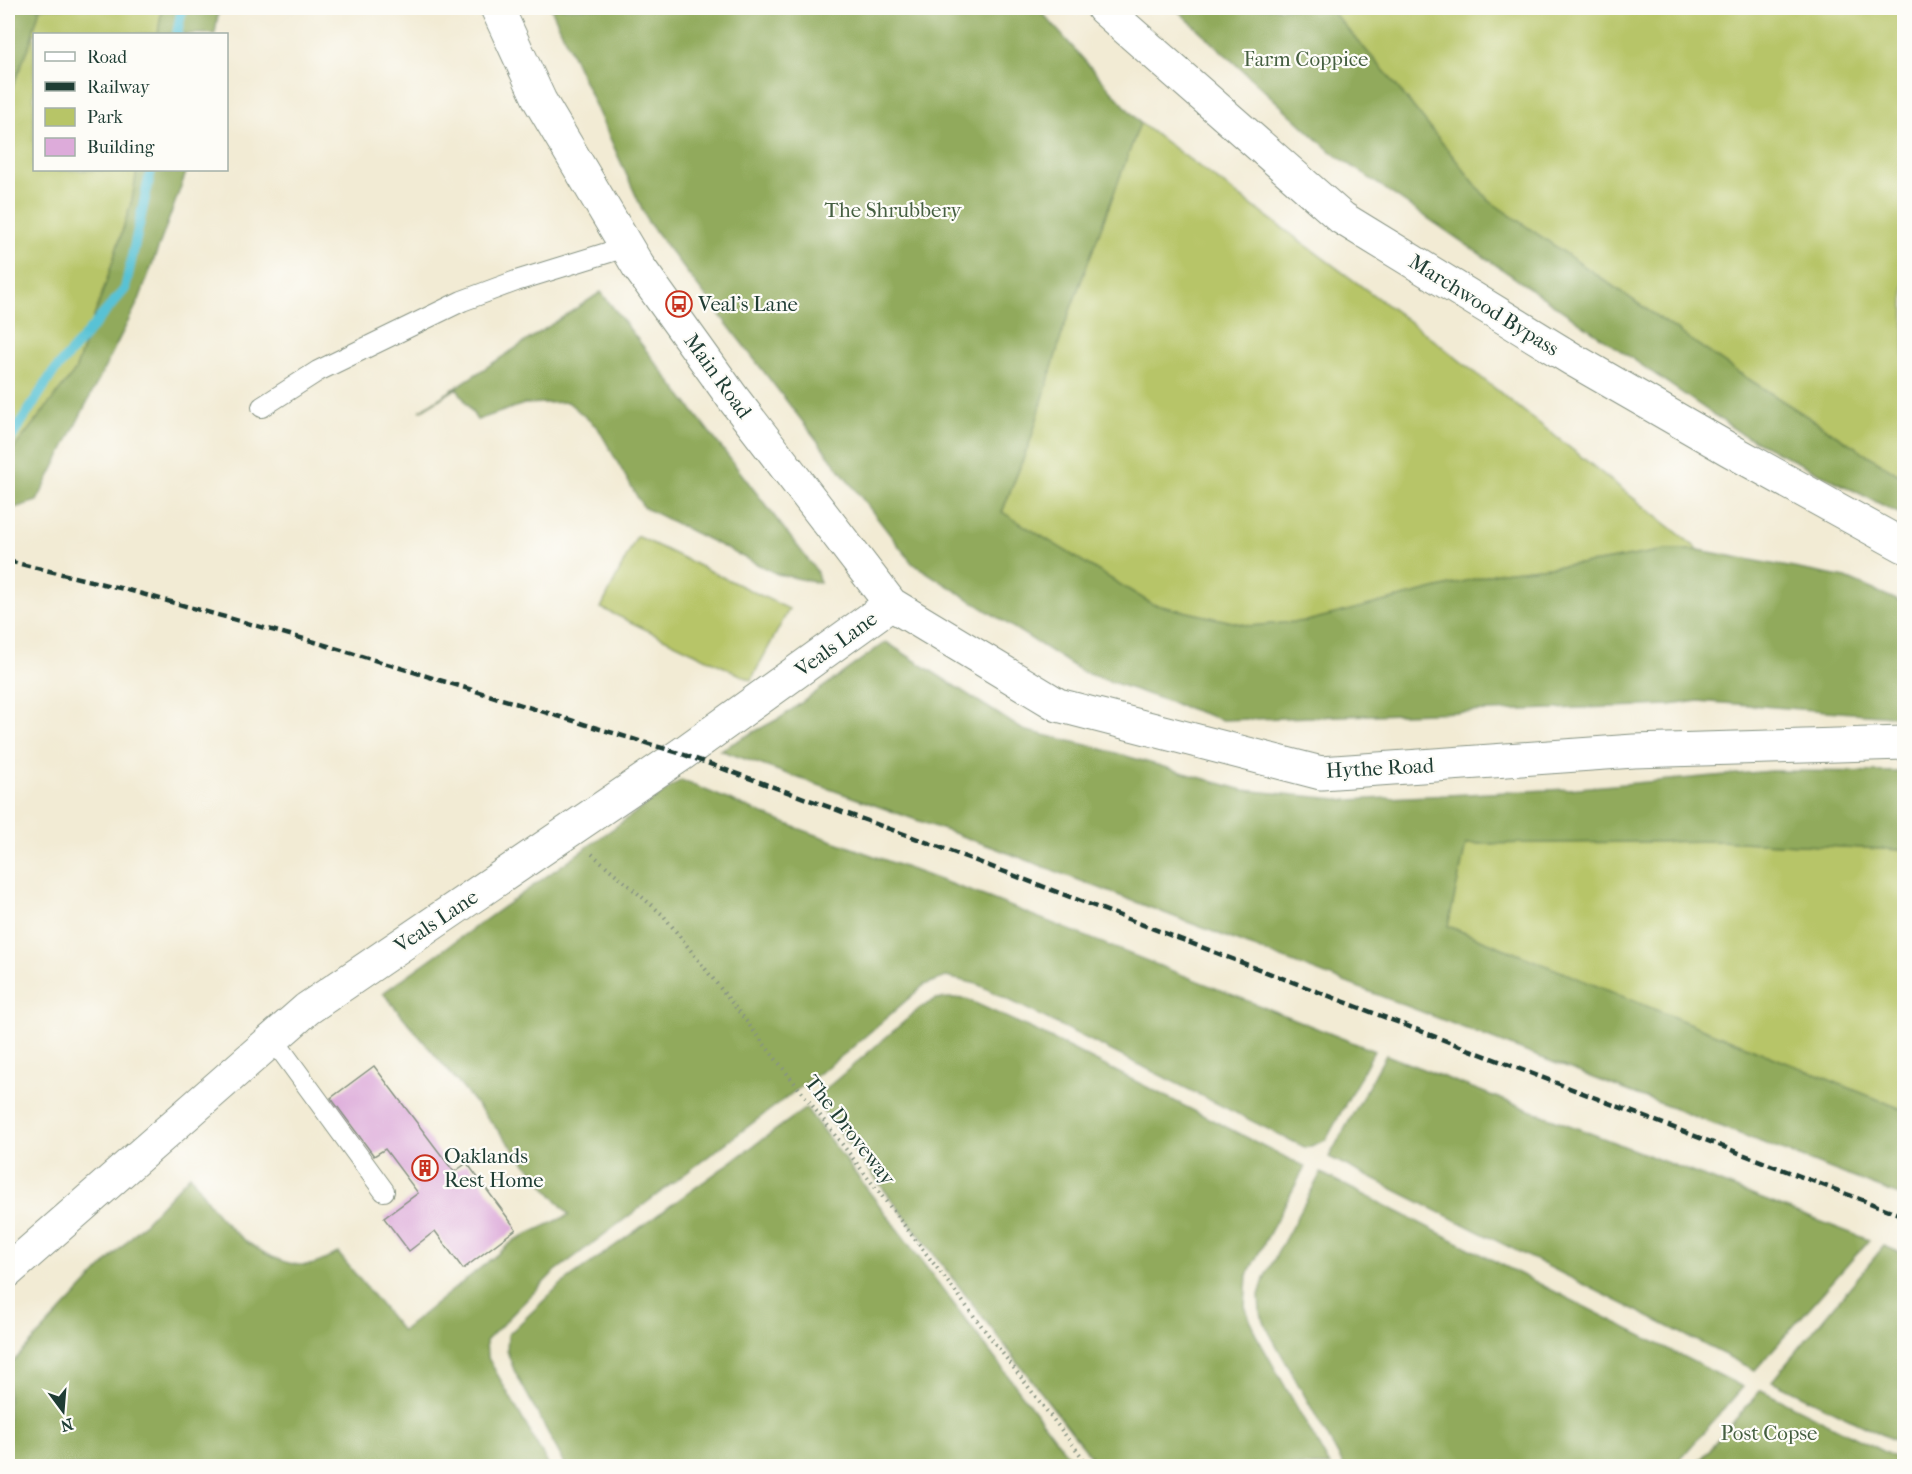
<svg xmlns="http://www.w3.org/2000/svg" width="1912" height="1474" viewBox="0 0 1912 1474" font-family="'IM FELL French Canon',serif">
	<rect width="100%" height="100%" fill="#fdfcf7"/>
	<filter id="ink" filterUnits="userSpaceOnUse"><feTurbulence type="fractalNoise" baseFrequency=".0167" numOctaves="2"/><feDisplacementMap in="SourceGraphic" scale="12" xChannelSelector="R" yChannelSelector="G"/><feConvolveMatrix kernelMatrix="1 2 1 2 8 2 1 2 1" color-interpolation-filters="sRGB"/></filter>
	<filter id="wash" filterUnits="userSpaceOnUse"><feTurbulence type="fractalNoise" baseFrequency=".008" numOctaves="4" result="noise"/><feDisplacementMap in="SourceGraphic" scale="24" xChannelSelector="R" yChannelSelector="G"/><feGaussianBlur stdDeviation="1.35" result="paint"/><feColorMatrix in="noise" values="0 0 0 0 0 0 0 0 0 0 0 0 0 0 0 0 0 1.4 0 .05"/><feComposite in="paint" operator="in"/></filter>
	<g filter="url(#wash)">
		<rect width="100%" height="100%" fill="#f2ebd4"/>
		<path fill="#b7c567" stroke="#6b814e" stroke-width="1.5" d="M40,8H162L158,34H34V170H137L132,200L106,283L75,371L8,456V98L29,46Z
			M1329,8H1904V470L1899,475L1739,373L1488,200L1386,73Z
			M1140,123L1425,333L1699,550H1666L1598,562L1502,572L1307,621L1250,626L1152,604L1002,513L1031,439L1064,327Z
			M637,536L789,609L751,680L601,608Z
			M1719,841L1904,850V1110L1448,926L1466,844Z"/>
		<path fill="#91aa5c" stroke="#587448" stroke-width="1.5" d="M8,8H40L29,46L8,98Z
			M162,8H219L215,34H158Z
			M551,8H1038L1140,123L1064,327L1031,439L1002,512L1152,604L1250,626L1307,621L1502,572L1598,562L1666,550H1699L1846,578L1904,603V717L1698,701L1670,705L1222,720L1083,672L912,563L648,222Z
			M1175,8H1329L1386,73L1488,200L1739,373L1899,475L1904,470V516L1742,434L1330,151Z
			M137,170H187L139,300L37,501L8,510V456L75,371L106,283L132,200Z
			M601,292L816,570L820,583L777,574L643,507L598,428L568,402L524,404L477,420L457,388L420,411Z
			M886,642L1023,730L1095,747L1243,790L1348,800L1568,789L1771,771L1904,772V850L1719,841L1466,844L1448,926L1904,1110V1197L995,848L720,750L780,718Z
			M681,780L792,826L989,898L1374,1051L1326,1140L1306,1148L977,984L946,977L924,985L847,1052L553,1273L486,1341L487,1356L549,1466H8V1367L190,1175C200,1189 209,1205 220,1217C239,1240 278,1267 308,1265C318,1265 329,1257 338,1253L402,1331L515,1240L569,1215L383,993Z
			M953,998L966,999L1036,1031L1305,1167L1247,1275L1245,1306L1255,1333L1330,1466H1098L814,1099L920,1008L936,999Z
			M1386,1055L1869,1240L1755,1370L1329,1157Z
			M806,1108L1076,1466H566L514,1370L507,1351L508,1335L559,1286Z
			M1321,1173L1743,1387L1674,1466H1344L1269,1332L1260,1312L1259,1295L1265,1276Z
			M1884,1246L1904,1254V1445L1772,1381Z
			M1761,1390L1904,1462V1466H1695Z"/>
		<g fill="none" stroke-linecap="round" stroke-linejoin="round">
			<path stroke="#59c2d5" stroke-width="10" d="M177,34L182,8
				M8,443L52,374L125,289L151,170"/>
		</g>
		<g id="blocks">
			<path fill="#ddabda" d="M374,1066L454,1172L467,1163L516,1229L463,1269L435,1231L409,1251L384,1218L418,1193L385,1149L374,1156L331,1098Z"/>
		</g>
	</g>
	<g filter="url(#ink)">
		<use href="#blocks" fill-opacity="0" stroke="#889484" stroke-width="1.5"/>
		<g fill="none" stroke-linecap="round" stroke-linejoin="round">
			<g stroke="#889484" stroke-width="22">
				<path id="service" d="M262,407L318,371L462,301L516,281L626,247
					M273,1039L384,1191"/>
			</g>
			<g stroke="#889484" stroke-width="35">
				<path id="minor" d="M8,1271L307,1009L682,754L891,604"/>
			</g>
			<g stroke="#889484" stroke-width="35">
				<path id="tertiary" d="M497,8L540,101L638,266L732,397L891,604L1058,705L1321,773L1634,751L1904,743"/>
			</g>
			<g stroke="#889484" stroke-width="35">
				<path id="primary" d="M1103,8L1342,218L1572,359L1730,450L1904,546"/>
			</g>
			<path stroke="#889484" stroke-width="4" stroke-dasharray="1.5 4.5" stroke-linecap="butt" d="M592,854L663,915L822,1118L1089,1466"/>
			<use href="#service" stroke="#fff" stroke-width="20"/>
			<use href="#minor" stroke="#fff" stroke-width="33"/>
			<use href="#tertiary" stroke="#fff" stroke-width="33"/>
			<use href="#primary" stroke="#fff" stroke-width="33"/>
			<path stroke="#1f3d34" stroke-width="4.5" stroke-dasharray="9 4.5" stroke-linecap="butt" d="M8,561L128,590L315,642L682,754L937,846L1904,1216"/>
		</g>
	</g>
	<defs>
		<g id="bus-ring" transform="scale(1.35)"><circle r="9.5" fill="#fdfcf7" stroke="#c8321e" stroke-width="1.5"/><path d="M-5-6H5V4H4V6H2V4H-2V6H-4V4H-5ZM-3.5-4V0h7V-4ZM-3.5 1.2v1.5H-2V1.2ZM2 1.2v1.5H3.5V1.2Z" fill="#c8321e"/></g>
		<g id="building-ring" transform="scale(1.35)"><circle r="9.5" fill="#fdfcf7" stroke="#c8321e" stroke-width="1.5"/><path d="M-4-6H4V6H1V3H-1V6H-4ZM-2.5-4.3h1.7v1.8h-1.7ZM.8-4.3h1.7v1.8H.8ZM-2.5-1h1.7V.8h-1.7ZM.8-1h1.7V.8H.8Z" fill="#c8321e"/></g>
	</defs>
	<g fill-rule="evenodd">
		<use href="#bus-ring" x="679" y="304"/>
		<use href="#building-ring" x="425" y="1168"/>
	</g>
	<g text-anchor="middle" stroke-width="4.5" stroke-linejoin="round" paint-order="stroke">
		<g font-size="21" fill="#455f41" stroke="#fdfcf7">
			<text x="1306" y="66">Farm Coppice</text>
			<text x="893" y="217">The Shrubbery</text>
			<text x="1769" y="1440">Post Copse</text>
		</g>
		<g font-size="21" fill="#1f3d34" stroke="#fdfcf7" text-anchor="start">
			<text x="698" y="311">Veal's Lane</text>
			<text x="444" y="1163">Oaklands<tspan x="444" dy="24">Rest Home</tspan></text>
		</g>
		<g font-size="21" fill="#1f3d34" stroke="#fdfcf7">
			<text transform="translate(1484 305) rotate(32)" y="7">Marchwood Bypass</text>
			<text transform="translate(718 376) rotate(54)" y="7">Main Road</text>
			<text transform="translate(836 644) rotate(-36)" y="7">Veals Lane</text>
			<text transform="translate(1380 768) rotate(-3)" y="7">Hythe Road</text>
			<text transform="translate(436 921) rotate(-34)" y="7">Veals Lane</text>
			<text transform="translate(850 1130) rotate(52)" y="7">The Droveway</text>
		</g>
	</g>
	<rect width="1912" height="1474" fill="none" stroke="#fdfcf7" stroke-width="30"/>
	<rect x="33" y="33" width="195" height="138" fill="#fdfcf7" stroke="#a4b0a9" stroke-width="1.5"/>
	<rect x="45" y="52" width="30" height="9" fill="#ffffff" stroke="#a4b0a9" stroke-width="1.5"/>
	<text x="87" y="63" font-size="18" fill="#1f3d34">Road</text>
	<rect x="45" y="82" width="30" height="9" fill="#1f3d34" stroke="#a4b0a9" stroke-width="1.5"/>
	<text x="87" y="93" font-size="18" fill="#1f3d34">Railway</text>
	<rect x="45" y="108" width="30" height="18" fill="#b7c567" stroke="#a4b0a9" stroke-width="1.5"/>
	<text x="87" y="123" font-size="18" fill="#1f3d34">Park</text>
	<rect x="45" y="138" width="30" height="18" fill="#ddabda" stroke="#a4b0a9" stroke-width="1.5"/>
	<text x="87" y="153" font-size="18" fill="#1f3d34">Building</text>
	<g transform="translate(63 1411) rotate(164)" stroke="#fdfcf7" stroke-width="4.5" paint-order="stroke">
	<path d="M0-4.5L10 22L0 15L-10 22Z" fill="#1f3d34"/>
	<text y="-9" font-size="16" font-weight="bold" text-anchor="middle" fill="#1f3d34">N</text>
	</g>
</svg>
